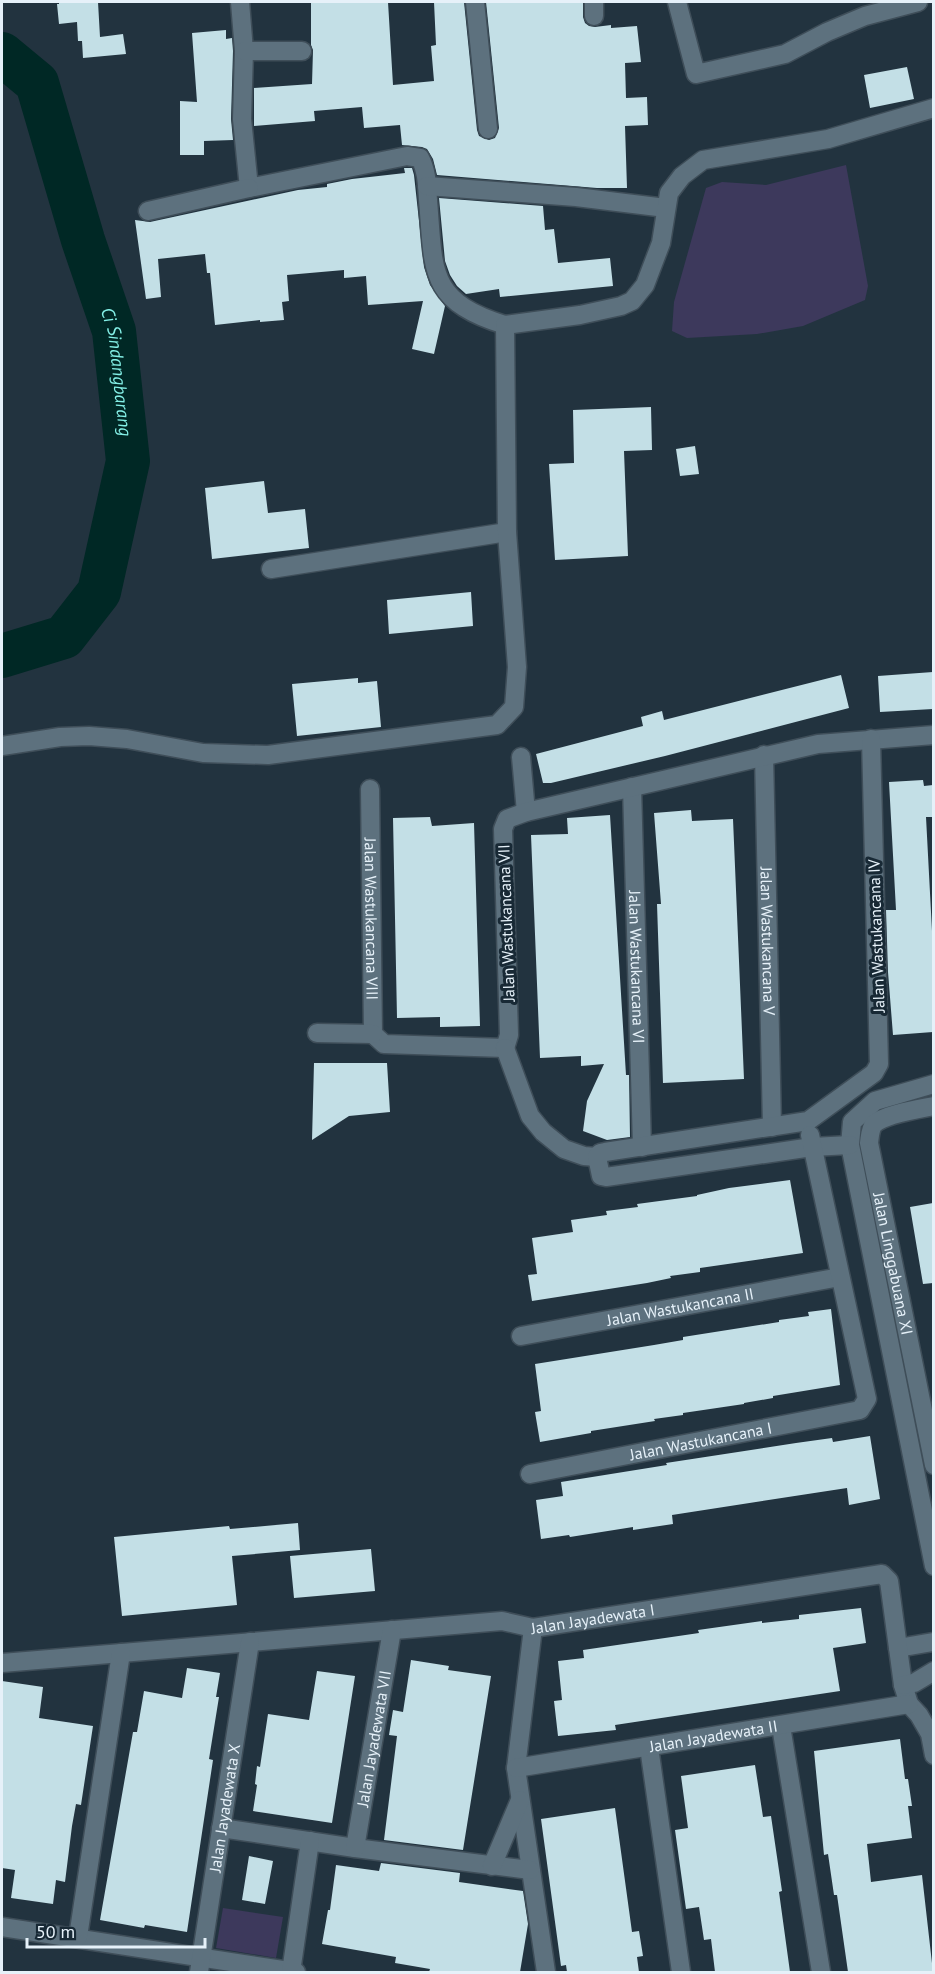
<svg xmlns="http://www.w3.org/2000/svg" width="935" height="1974" viewBox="0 0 935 1974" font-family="'PT Sans',sans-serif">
	<rect width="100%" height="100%" fill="#22333f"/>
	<path fill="#3d395c" d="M846,165L868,286L865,300L803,326L757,334L687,338L672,331L674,302L706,188L722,182L766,185Z
		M223,1908L283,1917L276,1958L216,1948Z"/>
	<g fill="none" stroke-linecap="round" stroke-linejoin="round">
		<path stroke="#002825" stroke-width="44" id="s1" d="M2,54L37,83L83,240L114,331L128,461L99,592L64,637L2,656"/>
	</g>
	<path fill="#c3dfe6" d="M59,2H98L100,37L123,34L126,54L83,58L82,41H78L77,22L59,24L57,4H59Z
		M311,2H388L393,85L434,81L431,46L436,45L434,2H464L477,130L479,136L489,140L495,138L499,128L486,2H583V17L585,23L589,26L595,27L611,25V28L637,26L641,62L625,63L626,98L647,97L648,125L625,126L627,188H597L437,175L433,159L427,149L422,147L402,145L400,125L364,128L362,107L314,111L315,121L254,126V88L312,84L313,50L311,45Z
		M226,30V39L232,38L233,51L231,119L233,140L204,141V155H180V101L197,102L192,33Z
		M907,67L914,99L870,108L864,75Z
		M404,168H412L414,175L424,267L430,285L445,306L434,354L412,349L423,301L368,305L366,276L344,278V270L287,275L289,301L282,302L284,320L260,322V320L215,325L210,273H207L205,254L158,259L161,297L146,299L135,220L150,222L298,190L327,187V184L352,179L405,173Z
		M439,198L543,206L545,230L554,229L558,263L610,258L613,286L500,297L499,289L466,294L457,286L450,275L445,261Z
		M651,407L652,450L624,451L628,556L555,560L549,464L574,463L573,410Z
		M695,446L699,474L680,476L676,449Z
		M264,481L268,513L305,509L309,548L212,559L205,488Z
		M471,592L473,626L389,634L387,600Z
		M933,672V709L880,712L878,676Z
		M841,675L849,708L665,756L551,783H543L536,754L643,726L641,717L662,711L664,720Z
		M358,678V683L377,681L381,727L297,736L292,684Z
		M923,780L924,786L933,785V817H926L933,950V1032L893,1035L888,972L886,910H896L889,782Z
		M691,810L692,821L733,819L744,1079L663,1083L657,904H661L654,813Z
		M610,815L626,1075H629L630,1137L607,1140L583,1131L587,1101L604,1064L581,1066V1056L540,1058L531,835L568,834L567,818Z
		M430,817L432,826L474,823L480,1026L440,1027V1017L397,1018L393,818Z
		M314,1063H387L390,1112L349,1116L312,1140Z
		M790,1180L803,1253L700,1268V1272L670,1276L671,1278L647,1283L532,1301L528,1275L537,1274L532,1238L573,1232L571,1220L607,1215L606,1211L638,1207L637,1204L697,1196V1195L729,1188Z
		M933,1203V1283L923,1284L910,1207Z
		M831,1309L840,1385L773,1396V1398L744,1403V1404L683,1413V1415L654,1419L655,1421L591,1431V1433L540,1442L535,1412L541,1411L535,1364L654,1345L683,1340V1337L779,1322V1320L809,1316L808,1312Z
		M870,1436L880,1499L849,1505L847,1488L672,1515L673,1524L633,1530V1527L570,1537L569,1535L541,1539L536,1500L563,1496L561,1482L667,1465L666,1463L796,1443L832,1438L833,1442Z
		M298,1523L300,1550L232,1556L237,1605L122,1616L114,1537L229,1526L230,1529Z
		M371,1549L375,1591L294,1598L290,1556Z
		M861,1608L866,1643L833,1648L840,1691L615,1725L616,1730L558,1736L554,1701L562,1700L558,1661L584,1658L583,1650L699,1633L698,1630L762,1621V1623L799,1619V1615Z
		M411,1660L449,1666L448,1670L491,1676L463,1850L384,1840L397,1736L389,1735L393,1710L403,1712Z
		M187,1668L220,1673L216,1697H219L209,1759L213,1760L187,1932L145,1925L144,1928L100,1920L133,1732H137L144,1691L182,1698Z
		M317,1671L355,1676L332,1823L253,1811L257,1785L255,1784L257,1766L260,1767L268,1714L309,1720Z
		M2,1681L43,1687L39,1718L93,1726L81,1805L76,1804L72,1826L65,1882L56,1880L53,1904L11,1898L15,1870L2,1868Z
		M900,1739L905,1779H908L912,1806H908L912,1838L867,1844L871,1882L922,1875L933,1972H848L837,1895H834L828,1854L824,1855L814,1751Z
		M755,1765L763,1817L771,1816L782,1891L779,1892L790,1972H715L711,1939L704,1940L699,1907L686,1909L675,1830L688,1828L681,1776Z
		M615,1808L632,1932L639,1931L643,1956L637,1957L639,1972H567L566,1965L561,1966L541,1819Z
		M249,1856L273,1861L265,1904L242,1900Z
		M381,1863L460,1873L459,1882L523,1891L528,1924L520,1972H429L430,1969L395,1963L396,1957L322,1944L328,1910H330L336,1865L379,1871Z"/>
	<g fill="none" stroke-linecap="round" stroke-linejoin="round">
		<g stroke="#3f4e59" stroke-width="21">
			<g id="minor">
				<path d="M240,2L244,51L242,119L249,188L407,156L420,158C427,171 427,185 428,200C434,270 427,301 505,325"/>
				<path d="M475,2L488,129"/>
				<path d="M677,2L696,74L785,54L827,32L865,16L918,2"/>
				<path d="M594,16V2"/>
				<path d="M244,51H302"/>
				<path d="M427,186L576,197L666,208"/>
				<path d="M148,211L249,188"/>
				<path d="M271,569L507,532"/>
				<path d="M2,746L60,737L89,736L127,739L203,753L268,755L497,725L514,707L517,667L507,532L505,325L580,315L621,306L632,301L645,285L661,243L669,193L682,176L703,160L828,139L934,108"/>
				<path id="s2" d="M764,755L772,1127"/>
				<path d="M521,757L526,812"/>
				<path id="s3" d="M632,787L642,1147"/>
				<path id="s4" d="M370,789L373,1034L384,1044L505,1048"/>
				<path d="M317,1033L373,1034"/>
				<path d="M505,1048L509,1035L503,829L507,819L526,812L818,744L934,735"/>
				<path d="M505,1048L530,1116L543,1132L564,1149L584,1156L597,1157"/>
				<path d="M934,1084L875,1101L852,1122L850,1145L934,1566"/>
				<path id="s5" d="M934,1106C919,1109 885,1114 874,1124C870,1129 870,1136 869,1143L934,1465"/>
				<path d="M850,1145L812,1147L606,1177L601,1176L597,1157L600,1153L605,1152L808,1121L874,1073L879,1064L871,739"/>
				<path id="s6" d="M521,1336L840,1277"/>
				<path id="s7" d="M530,1474L860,1410L867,1399L810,1135"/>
				<path d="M533,1628L516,1768L546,1972"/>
				<path d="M898,1648L933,1642"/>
				<path id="s8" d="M2,1663L502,1621L533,1628L882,1574L889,1581L903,1685L909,1704L919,1715L930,1734L934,1755"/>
				<path d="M903,1685L914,1683L934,1671"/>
				<path d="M781,1726L821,1972"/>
				<path d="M649,1747L681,1972"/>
				<path id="s9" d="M516,1768L909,1704"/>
				<path d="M221,1828L355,1848L530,1870"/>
				<path id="s10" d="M355,1848L392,1630"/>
				<path d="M492,1866L520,1800"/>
				<path d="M2,1927L296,1972"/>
				<path d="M78,1937L121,1653"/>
				<path id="s11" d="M199,1972L250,1642"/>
				<path d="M291,1972L310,1841"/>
			</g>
		</g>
		<use href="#minor" stroke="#5d717e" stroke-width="18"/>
	</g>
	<g text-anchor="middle" stroke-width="6" stroke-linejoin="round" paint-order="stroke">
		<g font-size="16" fill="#e6f1f9" stroke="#182935">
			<text dy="6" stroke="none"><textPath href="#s4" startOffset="130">Jalan Wastukancana VIII</textPath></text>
			<text transform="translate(506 923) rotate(-92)" y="6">Jalan Wastukancana VII</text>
			<text transform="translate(876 936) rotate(-92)" y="6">Jalan Wastukancana IV</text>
			<text dy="6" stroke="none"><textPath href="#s2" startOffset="186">Jalan Wastukancana V</textPath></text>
			<text dy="6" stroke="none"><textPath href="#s3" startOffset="180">Jalan Wastukancana VI</textPath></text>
			<text dy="6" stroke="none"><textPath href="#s5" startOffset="206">Jalan Linggabuana XI</textPath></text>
			<text dy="6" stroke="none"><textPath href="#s6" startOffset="162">Jalan Wastukancana II</textPath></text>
			<text dy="6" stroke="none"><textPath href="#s7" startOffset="174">Jalan Wastukancana I</textPath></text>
			<text dy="6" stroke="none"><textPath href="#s8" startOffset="594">Jalan Jayadewata I</textPath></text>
			<text dy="6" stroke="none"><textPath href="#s9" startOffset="200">Jalan Jayadewata II</textPath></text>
			<text dy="6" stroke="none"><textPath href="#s10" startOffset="111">Jalan Jayadewata VII</textPath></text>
			<text dy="6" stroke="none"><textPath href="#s11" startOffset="166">Jalan Jayadewata X</textPath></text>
		</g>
		<g font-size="18" font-style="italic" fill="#84f0e7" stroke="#182935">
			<text dy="6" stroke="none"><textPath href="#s1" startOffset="346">Ci Sindangbarang</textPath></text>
		</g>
	</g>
	<rect width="935" height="1974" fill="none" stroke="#e6f1f9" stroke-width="6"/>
	<path d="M27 1938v9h178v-9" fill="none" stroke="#e6f1f9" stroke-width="3"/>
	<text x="36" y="1938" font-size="18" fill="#e6f1f9" stroke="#182935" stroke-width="4.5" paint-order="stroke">50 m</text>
</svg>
